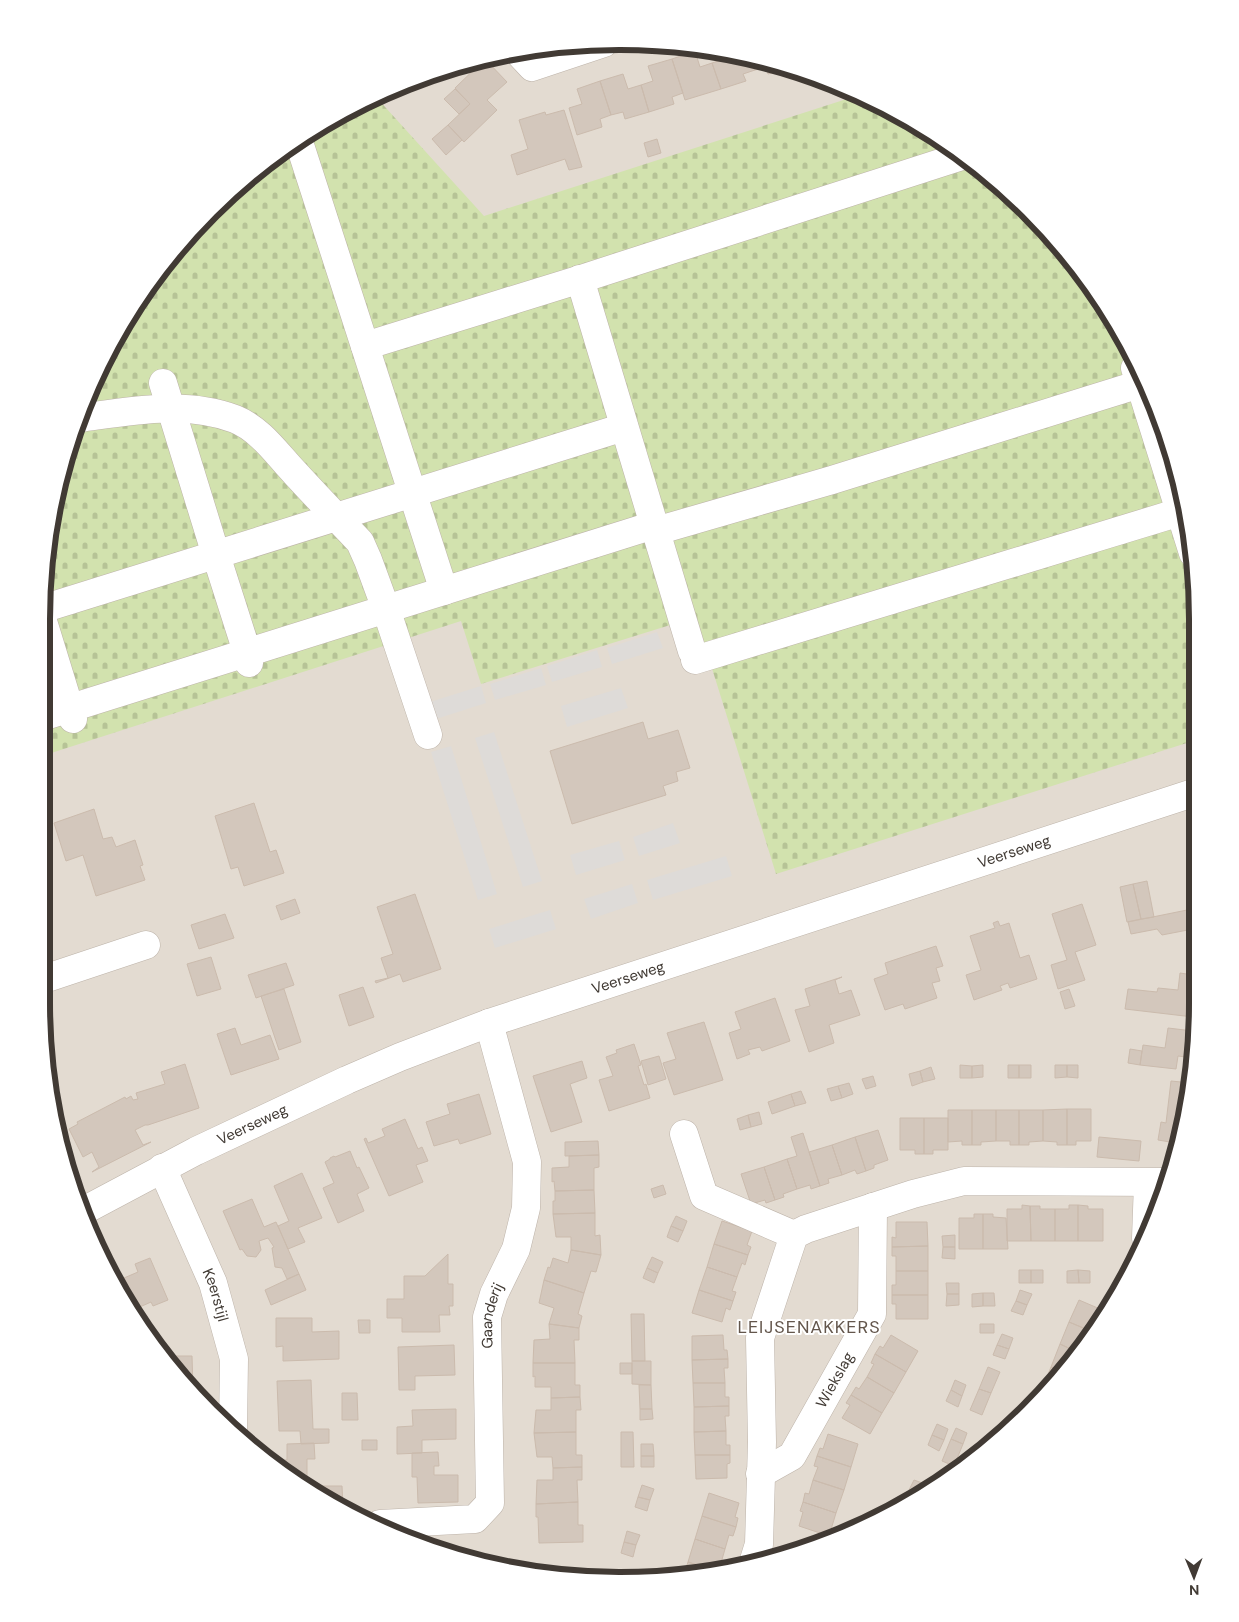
<svg xmlns="http://www.w3.org/2000/svg" width="1239" height="1622" viewBox="0 0 1239 1622" font-family="'DM Sans',sans-serif">
	<defs>
		<pattern id="cemetery-stones" width="16" height="16" patternUnits="userSpaceOnUse" patternTransform="scale(1.25)"><rect width="16" height="16" fill="#d2e2ae"/><path d="M2 7V4a2 2 0 0 1 4 0v3zM10 15v-3a2 2 0 0 1 4 0v3z" fill="#b6c396"/></pattern>
	</defs>
	<rect width="100%" height="100%" fill="#f0eae3"/>
	<path fill="#e3dbd1" d="M620,41L733,52L841,85L941,139L1029,211L1100,298L1193,544V1078L1154,1224L1100,1324L1029,1411L941,1483L805,1550L657,1580L581,1579L470,1561L331,1503L211,1412L119,1292L61,1152L41,1003L42,582L61,470L101,363L161,268L238,185L298,139L398,85L507,52Z"/>
	<path fill="url(#cemetery-stones)" d="M859,95L941,139L1029,211L1100,298L1166,431L1193,544V741L776,874L696,617L481,684L461,621L42,756V582L61,470L101,363L161,268L238,185L298,139L376,97L484,216Z"/>
	<path fill="#dedbd8" d="M657,632L663,648L612,664L607,648Z
		M597,650L602,667L552,682L547,666Z
		M541,668L546,685L495,700L490,684Z
		M481,686L486,703L436,719L430,702Z
		M621,688L628,708L567,727L561,706Z
		M494,732L542,881L523,887L475,738Z
		M451,746L497,894L478,900L431,752Z
		M673,823L680,843L639,856L633,837Z
		M619,841L625,860L576,875L570,855Z
		M726,856L732,876L653,900L647,880Z
		M632,884L638,903L591,919L584,899Z
		M550,910L556,929L495,948L489,929Z"/>
	<path fill="#d3c7bc" stroke="#cbbbad" d="M695,51L700,67L712,63L721,89L685,100L672,59Z
		M722,51L733,52L751,58L755,70L743,74L746,81L721,89L712,63L725,59Z
		M751,58L786,69L768,74L766,67L755,70Z
		M485,59L507,82L487,100L497,110L464,142L448,125L470,104L455,88Z
		M672,59L683,93L672,97L674,104L649,112L641,85L653,81L648,66Z
		M623,74L628,89L641,85L649,112L625,119L623,112L611,115L600,81Z
		M600,81L611,115L600,119L602,127L577,135L569,108L582,104L577,89Z
		M455,89L470,104L459,114L444,99Z
		M564,110L582,167L569,170L565,159L517,175L511,155L528,149L519,120L545,112L546,115Z
		M448,125L462,140L446,155L432,139Z
		M657,139L661,153L648,157L644,143Z
		M643,722L648,739L678,730L690,768L676,772L678,781L663,786L666,795L572,824L550,751Z
		M254,803L270,852L276,850L284,873L244,886L238,867L231,869L215,816Z
		M94,809L103,839L112,837L116,847L135,840L143,865L140,866L145,880L96,896L83,855L66,861L54,823Z
		M1147,881L1154,917L1141,919L1133,884Z
		M1133,884L1141,919L1127,922L1120,887Z
		M415,894L441,969L403,982L400,974L376,983L375,981L388,978L381,958L393,954L377,907Z
		M295,899L300,913L281,920L276,906Z
		M1082,904L1096,945L1075,952L1085,980L1058,989L1051,965L1067,960L1052,914Z
		M1192,909L1193,929L1162,935L1157,929L1131,934L1128,922Z
		M225,914L234,938L199,949L191,925Z
		M998,921L1000,926L1009,923L1020,958L1029,955L1037,979L1010,988L1008,983L1000,986L1002,990L974,1000L966,975L981,970L970,936L995,928L993,923Z
		M936,946L943,966L936,968L940,981L932,983L937,998L905,1009L903,1004L885,1010L874,979L888,974L885,963Z
		M211,957L221,989L197,996L187,964Z
		M286,963L294,985L256,998L248,975Z
		M1180,973L1193,975V1017L1125,1009L1128,989L1157,992L1158,988L1178,990Z
		M842,977L835,980L839,994L851,990L860,1015L829,1025L834,1043L809,1052L795,1010L810,1006L805,989Z
		M363,987L374,1017L349,1026L339,995Z
		M284,989L301,1042L279,1050L261,996Z
		M1069,989L1075,1006L1065,1009L1060,992Z
		M775,998L790,1041L762,1051L760,1047L748,1050L750,1054L737,1059L729,1033L741,1029L735,1012Z
		M704,1022L723,1080L674,1095L663,1063L676,1059L667,1033Z
		M235,1028L241,1045L270,1035L279,1059L231,1075L217,1034Z
		M1168,1028L1193,1031V1058L1178,1056L1176,1069L1140,1065L1143,1045L1165,1048Z
		M634,1044L641,1065L638,1066L644,1085L646,1084L650,1098L609,1111L599,1080L613,1076L606,1057L617,1053L616,1050Z
		M1130,1049L1142,1051L1140,1065L1128,1063Z
		M659,1056L666,1079L648,1085L641,1061Z
		M582,1061L587,1078L570,1084L582,1122L551,1132L533,1076Z
		M185,1064L199,1108L148,1125H145L135,1130L143,1145L151,1142L92,1172L99,1167L92,1152L83,1157L69,1129L78,1124L77,1122L125,1097L126,1099L131,1096L133,1100L138,1099L136,1093L165,1084L161,1072Z
		M960,1065L972,1066V1078H960Z
		M983,1065V1077L972,1078V1066Z
		M1008,1065H1019V1078H1008Z
		M1019,1065H1031V1078H1019Z
		M1055,1065H1067V1077L1055,1078Z
		M1067,1065H1078V1078L1067,1077Z
		M931,1067L935,1079L923,1082L920,1071Z
		M920,1071L923,1082L912,1086L909,1074Z
		M873,1076L876,1086L866,1089L862,1079Z
		M1171,1081L1191,1083L1176,1143L1158,1140L1161,1122L1166,1123Z
		M849,1083L853,1094L842,1098L838,1086Z
		M838,1086L842,1098L831,1101L827,1089Z
		M801,1091L806,1103L795,1106L791,1094Z
		M479,1094L491,1134L460,1144L458,1139L434,1146L426,1122L450,1114L447,1104Z
		M791,1094L795,1106L772,1114L768,1102Z
		M1067,1109V1145H1057V1142L1043,1141V1110Z
		M1067,1109H1091V1141H1076V1145H1067Z
		M948,1110H972V1145H962V1141L948,1142Z
		M972,1110H996V1141L981,1142V1145H972Z
		M996,1110H1019V1145H1010V1141H996Z
		M1019,1110H1043V1141L1029,1142V1145H1019Z
		M759,1112L762,1124L751,1127L748,1115Z
		M748,1115L751,1127L740,1130L737,1119Z
		M900,1118H924V1154H915V1150H900Z
		M924,1118H948V1150H933V1154H924Z
		M405,1119L418,1149L422,1147L428,1161L416,1165L423,1182L389,1196L364,1139L366,1138L368,1143L385,1136L382,1129Z
		M878,1130L888,1160L874,1165V1168L866,1171L855,1137Z
		M803,1133L820,1186L811,1189L810,1185L797,1189L787,1159L797,1156L791,1137Z
		M855,1137L866,1171L857,1174L855,1170L842,1175L832,1145Z
		M1099,1137L1141,1141L1139,1161L1097,1157Z
		M598,1141L599,1155L565,1156V1142Z
		M832,1145L842,1175L828,1179L829,1183L820,1186L809,1152Z
		M350,1151L357,1168L359,1167L369,1188L357,1194L364,1211L338,1223L323,1188L334,1183L325,1162L330,1159V1158L334,1156L335,1157Z
		M599,1155V1167L594,1168V1190L555,1191L554,1181L552,1182V1168L569,1167V1156Z
		M787,1159L797,1189L783,1194L784,1197L775,1200L764,1167Z
		M764,1167L775,1200L766,1203L765,1200L751,1204L741,1174Z
		M302,1173L322,1218L298,1228L305,1242L288,1249L278,1226L289,1221L274,1186Z
		M663,1185L666,1194L654,1198L651,1189Z
		M594,1190L595,1213L553,1214V1201H555V1191Z
		M252,1199L264,1227L276,1222L299,1274L287,1279L282,1268L275,1267L272,1248L274,1247L268,1238L259,1241L261,1250L256,1257L247,1256L242,1249L240,1250L223,1211Z
		M1022,1205L1030,1206L1031,1241H1007V1209H1022Z
		M1069,1205H1078V1241H1055V1209H1069Z
		M1078,1205L1088,1206V1209H1103V1241H1078Z
		M1030,1206H1040V1209H1055V1241H1031Z
		M595,1213V1236L600,1235L601,1255L571,1250V1237H556L553,1214Z
		M974,1214H983V1249H959V1218H974Z
		M983,1214H993V1217L1006,1218L1008,1249H983Z
		M676,1216L687,1221L683,1231L671,1226Z
		M722,1221L752,1231L747,1245L751,1247L748,1255L714,1244Z
		M896,1222H927L928,1246L892,1247V1237L896,1238Z
		M671,1226L683,1231L678,1242L667,1237Z
		M955,1235V1247H943L942,1236Z
		M714,1244L748,1255L745,1265L742,1263L737,1277L707,1267Z
		M928,1246V1271H896V1256H892V1247Z
		M943,1247H955V1259L942,1258Z
		M571,1250L601,1255L596,1272L591,1271L584,1293L544,1280L548,1267L550,1268L553,1258L568,1263Z
		M448,1254V1284H453V1306H449L450,1315H439L440,1332H402V1318H387V1299H404V1276H425Z
		M652,1257L663,1262L658,1273L647,1268Z
		M150,1258L168,1300L153,1306L151,1302L133,1310L126,1295L131,1293L124,1278L138,1272L135,1264Z
		M707,1267L737,1277L732,1291L736,1292L733,1301L699,1290Z
		M647,1268L658,1273L654,1283L643,1278Z
		M1019,1270H1031V1283H1019Z
		M1031,1270H1043V1283H1031Z
		M1078,1270L1079,1283H1067V1271Z
		M1078,1270L1090,1271V1283H1079Z
		M896,1271H928V1295H892V1285H896Z
		M299,1274L306,1290L271,1305L265,1290Z
		M544,1280L584,1293L578,1314L582,1316L579,1328L549,1324L554,1308L539,1303Z
		M946,1283H959V1294H947Z
		M699,1290L733,1301L730,1310L726,1308L722,1322L692,1313Z
		M1020,1290L1032,1294L1027,1305L1016,1301Z
		M983,1293V1306L972,1307V1294Z
		M983,1293H994L995,1306H983Z
		M947,1294H959V1305L946,1306Z
		M892,1295H928V1319H896V1304H892Z
		M1079,1300L1107,1312L1100,1324L1093,1332L1069,1322Z
		M1016,1301L1027,1305L1023,1315L1011,1311Z
		M631,1314H644L645,1361H632Z
		M276,1318H312V1332L339,1331V1359L283,1361V1346L276,1347Z
		M358,1320H370V1333H359Z
		M1069,1322L1093,1332L1077,1352L1060,1344Z
		M549,1324L579,1328V1340H574L575,1363H533L534,1340L550,1339Z
		M980,1324H994V1333H980Z
		M1002,1334L1013,1338L1009,1349L997,1345Z
		M723,1335L724,1350H727L728,1359L692,1360V1336Z
		M891,1335L918,1351L906,1372L875,1354L880,1346L883,1348Z
		M1060,1344L1077,1352L1061,1371L1051,1367Z
		M454,1345L455,1375L415,1376V1390H399L398,1347Z
		M997,1345L1009,1349L1005,1359L993,1355Z
		M875,1354L906,1372L894,1393L867,1377L874,1364L871,1363Z
		M168,1356H192L193,1389Z
		M728,1359V1368H724L725,1383H693L692,1360Z
		M632,1361H651V1385L632,1384Z
		M533,1363H575V1385H580V1397L551,1398V1387H535V1376L533,1377Z
		M620,1363H632V1374H620Z
		M988,1367L1000,1372L991,1393L979,1389Z
		M1051,1367L1061,1371L1046,1390L1042,1389Z
		M867,1377L894,1393L882,1413L851,1395L856,1387L859,1389Z
		M311,1380L313,1429H329V1443L301,1444L300,1431H279L277,1381Z
		M955,1380L966,1385L962,1396L951,1390Z
		M693,1383H725V1397H729V1406L694,1407Z
		M639,1385H651L652,1409H640Z
		M979,1389L991,1393L982,1415L970,1410Z
		M1042,1389L1046,1390L1037,1401Z
		M951,1390L962,1396L958,1407L946,1401Z
		M342,1393H357L358,1420H342Z
		M851,1395L882,1413L870,1434L842,1418L850,1405L846,1403Z
		M580,1397L581,1410H576V1432L534,1433L536,1410H551V1398Z
		M729,1406V1416H725L726,1431L694,1432V1407Z
		M456,1409V1439L422,1440V1453L397,1454V1427L413,1426L412,1410Z
		M640,1409H652L653,1419L640,1420Z
		M937,1424L948,1429L944,1440L932,1435Z
		M956,1428L967,1433L963,1444L951,1439Z
		M726,1431V1445H730V1455H695L694,1432Z
		M576,1432V1455H582V1467L553,1468L552,1457H537L534,1433Z
		M621,1432H633L634,1467H621Z
		M828,1434L858,1444L851,1467L817,1456L820,1448L823,1449Z
		M932,1435L944,1440L939,1451L928,1445Z
		M951,1439L963,1444L954,1466L942,1461Z
		M362,1440H377V1450H362Z
		M314,1443L315,1459H307V1485L279,1464V1460H287V1444Z
		M641,1444H653L654,1456H641Z
		M438,1452L439,1466H434V1475H458V1502L418,1503L417,1477H412V1453Z
		M695,1455H730V1463L727,1464V1478L696,1479Z
		M641,1456H654V1467H641Z
		M817,1456L851,1467L844,1490L813,1480L818,1467L814,1466Z
		M582,1467V1480H577L578,1502L536,1504L537,1480H553V1468Z
		M938,1472L949,1477L938,1485L933,1483Z
		M813,1480L844,1490L836,1513L803,1502L805,1493L809,1494Z
		M914,1480L925,1484L922,1493L919,1494L909,1490Z
		M642,1485L654,1489L650,1500L638,1497Z
		M308,1486H342L343,1506H336L331,1503Z
		M909,1490L919,1494L905,1501Z
		M709,1493L739,1503L735,1517L738,1518L736,1527L702,1516Z
		M638,1497L650,1500L647,1511L635,1507Z
		M578,1502V1525H583V1542L539,1543L538,1517H536V1504Z
		M803,1502L836,1513L829,1536L799,1526L803,1512L800,1511Z
		M702,1516L736,1527L733,1536L729,1535L725,1549L695,1539Z
		M627,1531L640,1535L636,1545L624,1542Z
		M695,1539L725,1549L721,1563L724,1564L723,1566L710,1569L688,1562Z
		M624,1542L636,1545L633,1557L621,1553Z
		M463,1558H475L476,1562L470,1561Z
		M475,1558L499,1559V1566L476,1562Z
		M688,1562L710,1569L684,1574Z"/>
	<g fill="none" stroke-linecap="round" stroke-linejoin="round">
		<g stroke="#bdb3a9" stroke-width="29">
			<g id="minor">
				<path d="M517,51L532,67L604,43"/>
				<path d="M298,139L444,591"/>
				<path d="M580,279L692,651"/>
				<path d="M365,346L581,279L962,156"/>
				<path d="M1135,368L1193,553"/>
				<path d="M163,383L216,555L247,652L249,663"/>
				<path d="M80,418C131,411 186,400 235,419C260,429 277,454 295,473C316,496 338,519 360,542L368,560L386,609L428,735"/>
				<path d="M656,531L832,480L1140,384"/>
				<path d="M42,609L624,427"/>
				<path d="M42,618L73,719"/>
				<path d="M695,660L1180,512"/>
				<path d="M42,717L654,525"/>
				<path d="M41,980L146,945"/>
				<path d="M684,1134L704,1196L794,1235"/>
				<path id="s1" d="M162,1168L213,1283L234,1359L233,1429"/>
				<path id="s2" d="M85,1210L196,1151L347,1080L400,1057L489,1023L1193,793"/>
				<path d="M1146,1238L1148,1183"/>
				<path id="s3" d="M760,1474L792,1456L872,1314L873,1207"/>
				<path id="s4" d="M380,1524L475,1519L490,1503L487,1317L494,1294L516,1249L526,1208L527,1162L489,1023"/>
				<path d="M754,1560L759,1544L762,1442L760,1338L794,1235L806,1229L913,1194L964,1181L1165,1182"/>
			</g>
		</g>
		<use href="#minor" stroke="#fff" stroke-width="28"/>
	</g>
	<g text-anchor="middle" stroke-width="4" stroke-linejoin="round" paint-order="stroke">
		<g font-size="15" fill="#413a34" stroke="#fff">
			<text dy="5" stroke="none"><textPath href="#s2" startOffset="998">Veerseweg</textPath></text>
			<text dy="5" stroke="none"><textPath href="#s2" startOffset="592">Veerseweg</textPath></text>
			<text dy="5" stroke="none"><textPath href="#s2" startOffset="188">Veerseweg</textPath></text>
			<text dy="5" stroke="none"><textPath href="#s1" startOffset="138">Keerstijl</textPath></text>
			<text dy="5" stroke="none"><textPath href="#s4" startOffset="305">Gaanderij</textPath></text>
			<text dy="5" stroke="none"><textPath href="#s3" startOffset="124">Wiekslag</textPath></text>
		</g>
		<g font-size="18" letter-spacing="1" fill="#63564c" stroke="#fff">
			<text x="809" y="1333">LEIJSENAKKERS</text>
		</g>
	</g>
	<path d="M0 0H1239V1622H0ZM619 50H620A569 569 0 0 1 1189 619V1003A569 569 0 0 1 620 1572H619A569 569 0 0 1 50 1003V619A569 569 0 0 1 619 50Z" fill="#fff" fill-rule="evenodd"/>
	<path fill="none" stroke="#413a34" stroke-width="6" d="M619 50H620A569 569 0 0 1 1189 619V1003A569 569 0 0 1 620 1572H619A569 569 0 0 1 50 1003V619A569 569 0 0 1 619 50Z"/>
	<g transform="translate(1194 1577) rotate(179)" stroke="#ffffff" stroke-width="4" paint-order="stroke">
	<path d="M0-4L9 19L0 12L-9 19Z" fill="#413a34"/>
	<text y="-8" font-size="14" font-weight="bold" text-anchor="middle" fill="#413a34">N</text>
	</g>
</svg>
